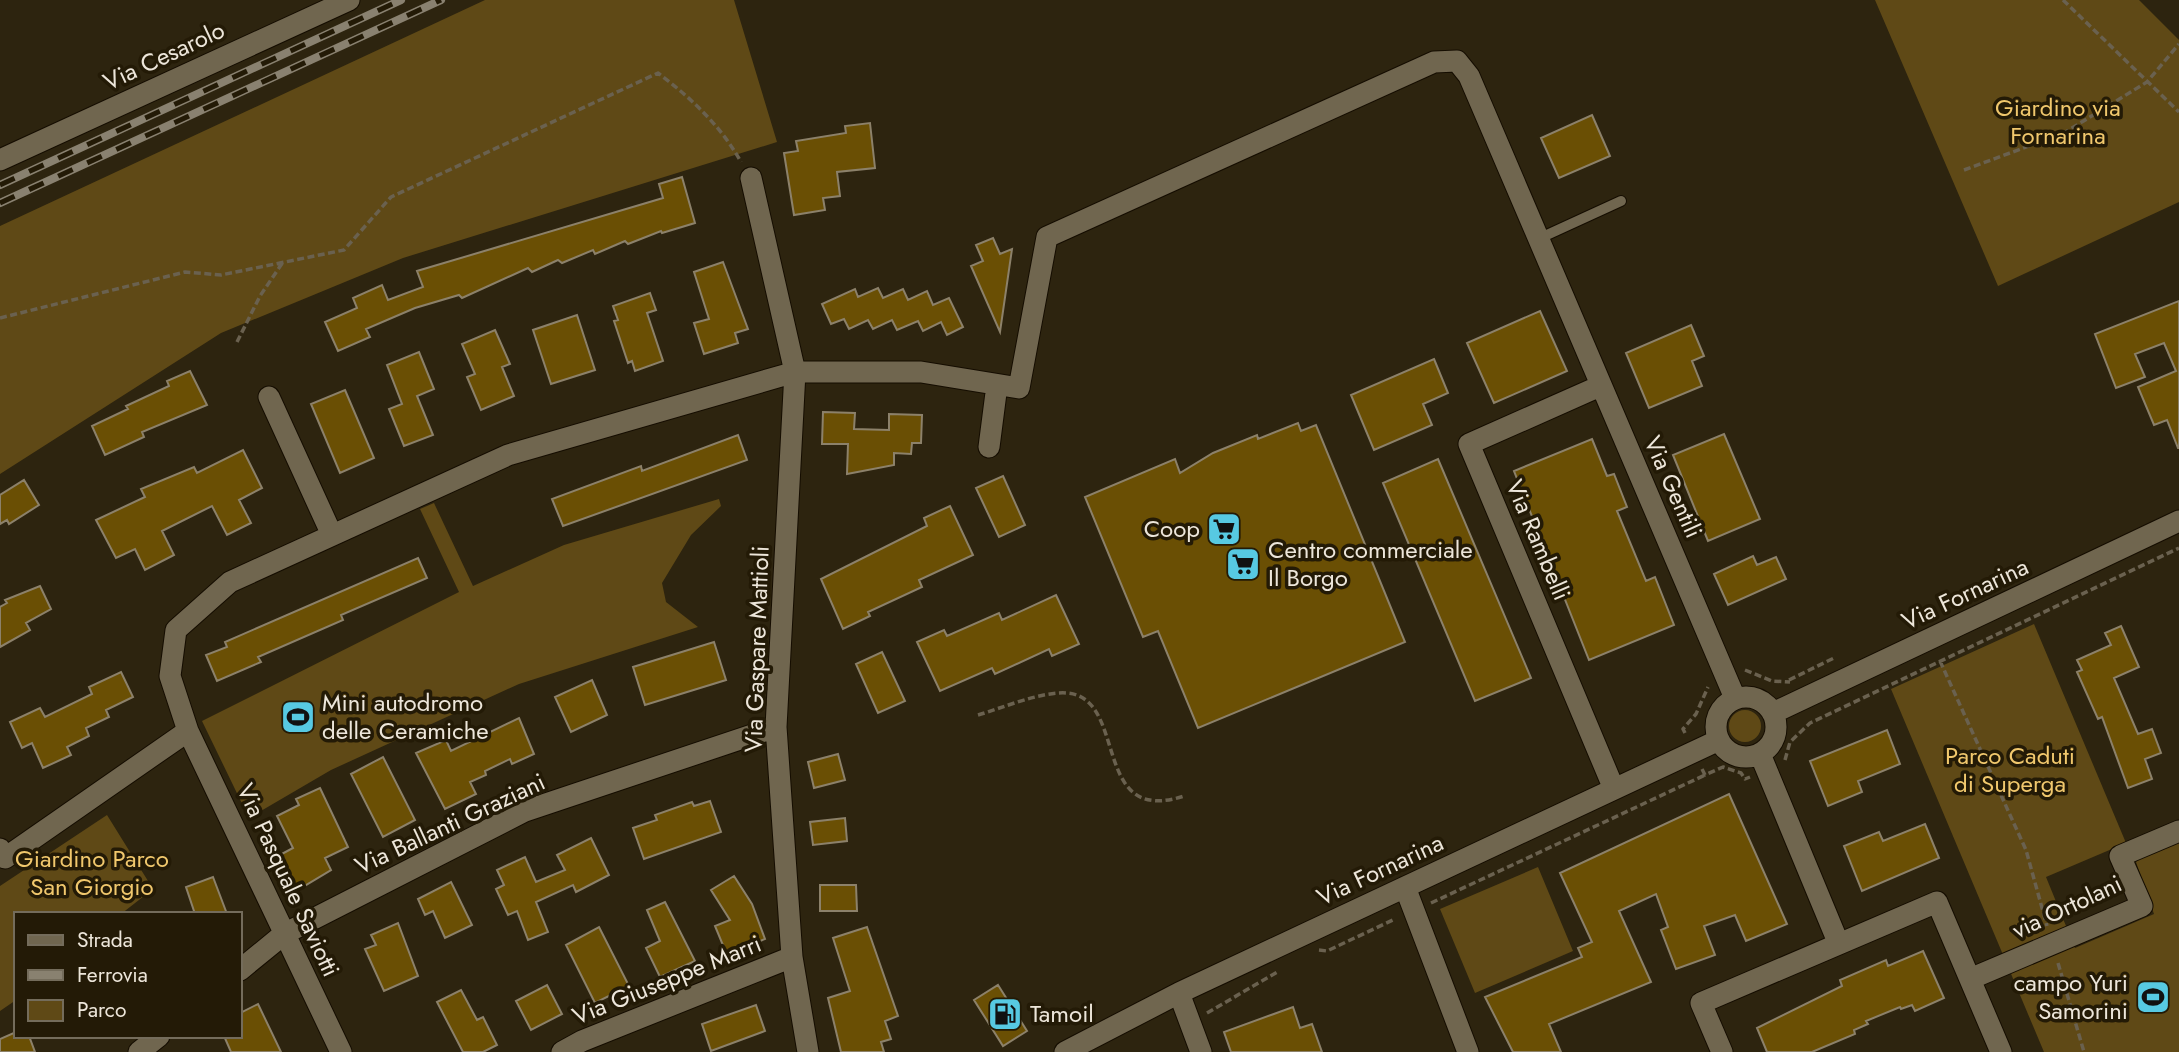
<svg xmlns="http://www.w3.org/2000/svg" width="2179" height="1052" viewBox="0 0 2179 1052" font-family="Jost,sans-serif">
	<rect width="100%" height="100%" fill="#2d240f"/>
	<path fill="#5f4916" d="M485,0H734L777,142L403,258L221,333L0,474V226Z
		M1875,0H2139L2179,40V202L1998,286Z
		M719,499L721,506L691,535L662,583L666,602L698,627L519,684L331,770L249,818L202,721L459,592L420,509L434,503L473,586L564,545Z
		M2034,624L2126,843L2046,877L2075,948L2154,914L2136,862L2140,858L2179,841V1052H2044L1891,689Z
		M1729 726a16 16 0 1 1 32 0a16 16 0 1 1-32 0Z
		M107,815L153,889L121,914H16V1000L0,1011V886Z
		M1538,867L1573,951L1475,993L1440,909Z"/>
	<path fill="#6a4f04" stroke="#8c816a" stroke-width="2" d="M1592,115L1610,156L1559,178L1541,138Z
		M870,123L875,168L837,172L840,196L823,198L825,210L794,215L784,153L798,151L796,141L846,133L845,126Z
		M682,177L695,223L662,233L661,231L628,244L625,241L595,254L593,250L562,263L558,260L532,272L528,268L462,298L459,295L415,308L366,329L370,337L338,351L325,322L357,308L353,298L382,285L388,300L423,287L417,271L663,198L659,184Z
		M993,238L1000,254L1012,249L1000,332L971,266L983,261L976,245Z
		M723,262L748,329L735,333L738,343L704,354L694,323L709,319L694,272Z
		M878,288L883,298L903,289L908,300L927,291L933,305L949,298L963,327L947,335L941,322L923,331L918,321L897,330L892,320L873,329L868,320L849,329L844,319L831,324L822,304L855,289L858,297Z
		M650,293L656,310L647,313L663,361L635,371L632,361L628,363L614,321L618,320L613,306Z
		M2179,301V448H2178L2167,420L2154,425L2138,387L2176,371L2164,343L2135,354L2145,377L2116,388L2095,334Z
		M1540,311L1567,371L1494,403L1467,343Z
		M577,315L595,370L551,384L533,330Z
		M1691,325L1704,356L1692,361L1702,386L1649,408L1626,353Z
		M495,330L510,364L502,367L514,396L481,410L467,377L475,374L462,344Z
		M419,352L434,389L417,396L433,435L404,446L389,409L402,404L387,365Z
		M1434,359L1448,393L1423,404L1432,425L1374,450L1351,395Z
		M190,371L207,405L142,432L144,437L105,455L92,426L128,409L126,406L169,386L167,381Z
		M345,390L374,458L340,473L311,404Z
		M823,412L855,413L854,429L889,430V414L922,415L921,443H912L911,454L894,453V465L847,474L848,444H822Z
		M1298,423L1301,431L1316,425L1405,642L1198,728L1158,631L1143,637L1085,497L1175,459L1180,473L1213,453L1257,435L1258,439Z
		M1724,434L1760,519L1708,541L1673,455Z
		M738,435L747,460L563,526L552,499L641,466L642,471Z
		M1592,439L1607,476L1614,474L1627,507L1617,511L1646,581L1655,577L1674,625L1589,660L1514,471Z
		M243,450L262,488L239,500L251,523L227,535L212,506L162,531L174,555L145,570L135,549L116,558L96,520L145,497L141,489L194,467L197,473Z
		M1438,459L1531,678L1475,701L1383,483Z
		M1003,476L1025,525L999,537L976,488Z
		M24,480L39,505L9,524L7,520L0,524V495Z
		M950,506L973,555L919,580L922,587L868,612L870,616L843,629L821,579L927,526L924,518Z
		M1753,556L1757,565L1776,557L1786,579L1728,605L1714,574Z
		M418,558L427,578L341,615L343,620L258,657L261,662L217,681L206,655L227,647L225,642Z
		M40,586L51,609L26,623L30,630L0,647V607L7,603L5,600Z
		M1056,595L1079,644L1052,656L1049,649L995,674L992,668L940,691L917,642L944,630L947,636L999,613L1002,620Z
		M2121,626L2139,667L2114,678L2138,734L2152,729L2161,753L2145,759L2152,779L2128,788L2102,717L2098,719L2077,672L2082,670L2077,660L2111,645L2105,633Z
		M714,642L726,680L645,705L633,667Z
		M882,652L905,701L878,713L856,664Z
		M121,672L133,697L106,710L109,717L86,728L89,736L67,747L71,755L43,768L32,743L22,748L10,722L40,708L45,717L92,694L89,687Z
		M592,680L607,715L571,732L555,697Z
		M519,718L534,754L512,764L510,759L485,771L486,775L470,782L476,794L445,809L416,753L446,740L451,751Z
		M1887,730L1900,764L1858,781L1862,792L1828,806L1810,761Z
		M838,754L845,780L814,788L808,762Z
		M383,757L415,820L383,837L351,774Z
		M320,788L348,847L325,858L331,870L296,891L278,856L293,848L277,816L299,805L296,799Z
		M1729,794L1787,924L1746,941L1735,915L1704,926L1715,955L1676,969L1661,930L1668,927L1656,894L1619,911L1651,982L1549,1024L1561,1052H1513L1485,997L1582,957L1578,948L1592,942L1560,873Z
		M710,801L721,832L644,859L633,828L657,820L655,815L692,802L694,806Z
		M845,818L847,841L813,845L810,822Z
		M1925,824L1939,858L1862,891L1844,846L1879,832L1883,841Z
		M591,838L609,875L576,892L573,885L536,902L548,932L528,940L517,911L508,915L496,889L504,885L497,870L525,857L536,882L565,870L557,855Z
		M734,876L752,904L765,939L727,955L715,926L730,920L711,890Z
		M213,877L227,914H195L186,887Z
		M451,882L472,925L445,938L433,911L425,915L418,899Z
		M820,885H856L857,911H820Z
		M665,902L695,961L660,977L646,948L660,941L647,910Z
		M398,923L418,976L384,991L365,949L376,945L371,935Z
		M599,927L629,986L595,1003L566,945Z
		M867,927L898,1016L885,1021L891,1039L881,1042L884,1052H841L828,998L850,991L833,938Z
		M1923,951L1944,998L1915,1011L1912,1005L1901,1009L1900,1007L1866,1021L1868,1024L1854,1030L1855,1034L1812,1052H1767L1757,1028L1842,986L1840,980L1886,960L1888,966Z
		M547,985L562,1014L531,1030L516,1001Z
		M998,985L1027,1031L1003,1046L974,1000Z
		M461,990L477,1020L483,1017L497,1045L483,1052H463L437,1002Z
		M258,1004L281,1052H231L224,1036H240V1013Z
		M756,1005L765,1031L711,1051L702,1024Z
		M1293,1007L1300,1028L1312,1024L1322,1052H1231L1224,1032Z
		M16,1032V1036H29L35,1052H0V1039Z"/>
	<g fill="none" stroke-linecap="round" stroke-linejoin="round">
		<g stroke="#150d00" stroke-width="12">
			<path id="lane" d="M1538,239L1621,201"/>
		</g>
		<g stroke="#150d00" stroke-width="23">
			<path id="street" d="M0,160L349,0
				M751,178L795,372L776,727L792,957L808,1052
				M1600,386L1469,444L1614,789
				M269,397L332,535
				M989,447L997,385
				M1716 727a30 30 0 1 1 60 0a30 30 0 1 1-60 0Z
				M1773,713L2179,521
				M1760,754L1838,942
				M0,849L5,858L188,731
				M1405,887L1468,1052
				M240,970L284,934L525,811L776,727
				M1970,979L2142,906L2120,856L2179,831
				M1179,993L1201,1052
				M139,1052L159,1036
				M341,1052L188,731L170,676L176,630L230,582L508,455L795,372H921L1019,388L1047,237L1434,62L1457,61L1469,76L1735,698
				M562,1052L582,1041L792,957
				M1065,1052L1179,993L1719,740
				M1722,1052L1701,1003L1937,902L2001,1052"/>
		</g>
		<path stroke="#6a614f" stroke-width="3.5" stroke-dasharray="7 3.5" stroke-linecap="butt" d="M2063,0L2179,112
			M1964,170L2064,133L2147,82L2179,44
			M0,318L185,272L221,275L344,250L391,197L658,73C691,98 721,126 741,162
			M237,342L260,296L283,262
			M1940,661L2026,850L2047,926
			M1745,670L1772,681L1790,682
			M1789,680L1836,657
			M978,715C1002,708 1042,691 1067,693C1129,698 1090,827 1184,796
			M1685,733L1683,729L1696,714L1708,687
			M1785,760L1790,742L1810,723L2179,548
			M1702,769L1705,775L1723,767L1741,773L1745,779L1750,777
			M1431,903L1705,775
			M1319,950L1327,951L1395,919
			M2058,963L2084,1052
			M1207,1013L1279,971"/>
		<use href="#lane" stroke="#70664f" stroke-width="10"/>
		<use href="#street" stroke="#70664f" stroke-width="21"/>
		<g stroke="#898170" stroke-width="8">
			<path id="rail" d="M0,185L401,0
				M0,203L441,0"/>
		</g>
		<use href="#rail" stroke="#231a06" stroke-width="5" stroke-dasharray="16" stroke-linecap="butt"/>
	</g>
	<defs>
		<g id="supermarket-square" transform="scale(1.75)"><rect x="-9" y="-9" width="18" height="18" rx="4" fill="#57c9e2" stroke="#231a06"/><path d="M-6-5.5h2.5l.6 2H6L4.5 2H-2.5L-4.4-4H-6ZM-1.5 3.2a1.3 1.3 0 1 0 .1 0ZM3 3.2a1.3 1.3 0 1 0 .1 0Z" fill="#111"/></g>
		<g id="stadium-square" transform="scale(1.75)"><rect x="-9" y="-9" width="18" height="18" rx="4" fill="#57c9e2" stroke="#231a06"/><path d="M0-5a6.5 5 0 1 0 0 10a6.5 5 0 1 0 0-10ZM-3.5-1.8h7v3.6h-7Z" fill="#111"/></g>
		<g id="fuel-square" transform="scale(1.75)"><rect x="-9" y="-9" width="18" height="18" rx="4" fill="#57c9e2" stroke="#231a06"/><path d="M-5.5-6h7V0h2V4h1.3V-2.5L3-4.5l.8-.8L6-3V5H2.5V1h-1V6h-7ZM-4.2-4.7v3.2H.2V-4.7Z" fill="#111"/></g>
	</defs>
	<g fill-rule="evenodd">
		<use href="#supermarket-square" x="1224" y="529"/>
		<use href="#supermarket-square" x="1243" y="564"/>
		<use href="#stadium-square" x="298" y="717"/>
		<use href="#stadium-square" x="2153" y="997"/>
		<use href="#fuel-square" x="1005" y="1014"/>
	</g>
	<g text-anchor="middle" stroke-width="7" stroke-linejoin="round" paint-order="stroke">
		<g font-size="24" fill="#ede6da" stroke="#231a06">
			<text transform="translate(164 56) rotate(-25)" y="8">Via Cesarolo</text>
			<text transform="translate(1673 487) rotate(66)" y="8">Via Gentili</text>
			<text transform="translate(1538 540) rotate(67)" y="8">Via Rambelli</text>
			<text transform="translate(1965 594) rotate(-25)" y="8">Via Fornarina</text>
			<text transform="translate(757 649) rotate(-88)" y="8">Via Gaspare Mattioli</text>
			<text transform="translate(450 824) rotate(-25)" y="8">Via Ballanti Graziani</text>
			<text transform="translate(1380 870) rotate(-25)" y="8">Via Fornarina</text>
			<text transform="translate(288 880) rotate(65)" y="8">Via Pasquale Saviotti</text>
			<text transform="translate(2067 907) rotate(-25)" y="8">via Ortolani</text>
			<text transform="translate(667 980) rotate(-22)" y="8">Via Giuseppe Marri</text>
		</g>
		<g font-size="24" fill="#f1c86d" stroke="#231a06">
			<text x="2058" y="116">Giardino via<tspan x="2058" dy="28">Fornarina</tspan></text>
			<text x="2010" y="764">Parco Caduti<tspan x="2010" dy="28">di Superga</tspan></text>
			<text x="92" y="867">Giardino Parco<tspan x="92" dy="28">San Giorgio</tspan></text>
		</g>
		<g font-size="24" fill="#ede6da" stroke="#231a06" text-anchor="start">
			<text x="1200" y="537" text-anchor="end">Coop</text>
			<text x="1268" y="558">Centro commerciale<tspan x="1268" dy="28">Il Borgo</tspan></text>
			<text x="322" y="711">Mini autodromo<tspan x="322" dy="28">delle Ceramiche</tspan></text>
			<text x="2128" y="991" text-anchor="end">campo Yuri<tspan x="2128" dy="28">Samorini</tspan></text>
			<text x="1030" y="1022">Tamoil</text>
		</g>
	</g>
	<rect x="14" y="912" width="228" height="126" fill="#231a06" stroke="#746c5b" stroke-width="2"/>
	<rect x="28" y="935" width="35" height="10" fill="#70664f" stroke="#746c5b" stroke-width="2"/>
	<text x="77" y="947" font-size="21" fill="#ede6da">Strada</text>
	<rect x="28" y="970" width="35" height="10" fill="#898170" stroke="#746c5b" stroke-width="2"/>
	<text x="77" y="982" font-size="21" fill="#ede6da">Ferrovia</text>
	<rect x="28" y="1000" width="35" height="21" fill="#5f4916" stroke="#746c5b" stroke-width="2"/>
	<text x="77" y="1017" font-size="21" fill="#ede6da">Parco</text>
</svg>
